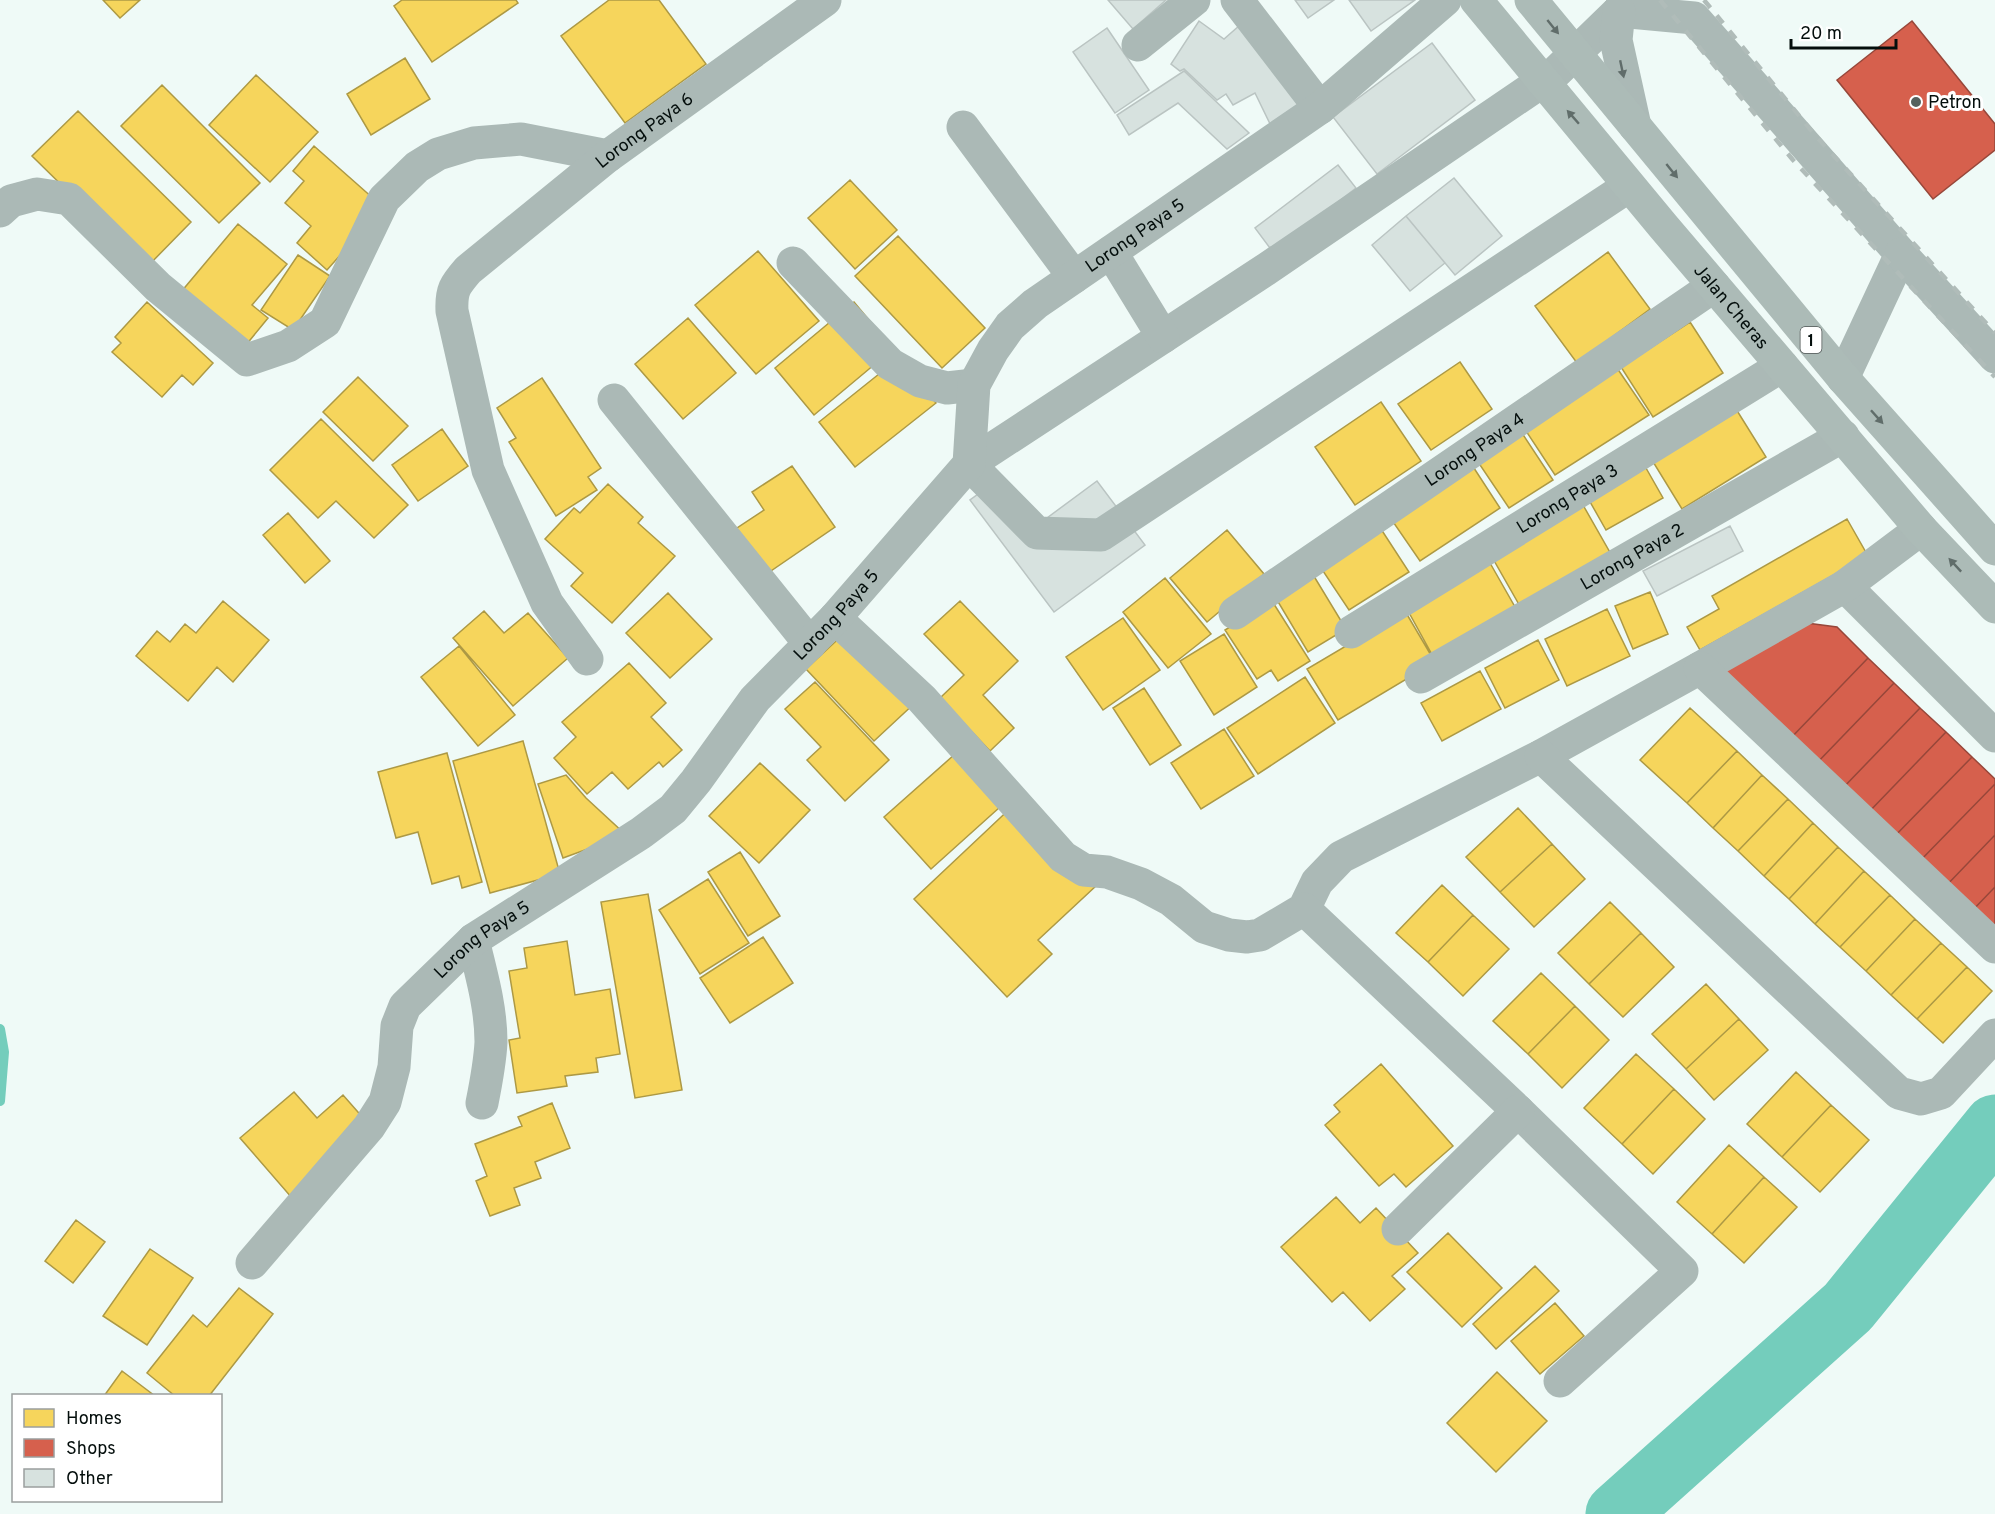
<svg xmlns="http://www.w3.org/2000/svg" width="1995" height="1514" viewBox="0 0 1995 1514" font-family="Overpass,sans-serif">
	<rect width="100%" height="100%" fill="#effaf7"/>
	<path fill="#f6d55c" stroke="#ad9944" stroke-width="1.5" d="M103,0H140L120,18Z
		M402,0H516L518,3L432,62L394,6Z
		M609,0H659L706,64L625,123L561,36Z
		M405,58L430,99L371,135L347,94Z
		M256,75L318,132L270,182L209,125Z
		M162,85L260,183L219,223L121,126Z
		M78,111L191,222L146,268L32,156Z
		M314,146L383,207L327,270L297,243L311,226L285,203L304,181L293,171Z
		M850,180L897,230L855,269L808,218Z
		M238,224L287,264L252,305L268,318L246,345L181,292Z
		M898,236L985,328L942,368L855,276Z
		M758,251L819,321L756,374L695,305Z
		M1608,252L1650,309L1577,363L1535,306Z
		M298,255L330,276L293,330L261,310Z
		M147,302L213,363L193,385L182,375L162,397L112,352L121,343L115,337Z
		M854,302L893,349L814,415L775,368Z
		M688,318L736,373L683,419L635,364Z
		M1690,322L1723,373L1653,417L1621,367Z
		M899,358L936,403L855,467L819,422Z
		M1460,362L1492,409L1431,450L1398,404Z
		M1617,368L1649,415L1555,475L1524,428Z
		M358,377L408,426L373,461L323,412Z
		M542,378L601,468L588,477L597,490L556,516L509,442L516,438L497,408Z
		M1731,401L1766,457L1682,509L1647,452Z
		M1381,402L1421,461L1355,505L1315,447Z
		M321,419L408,505L374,538L336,501L318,518L270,470Z
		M442,429L468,466L418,501L392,465Z
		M1520,430L1553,480L1509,508L1476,459Z
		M1642,461L1663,498L1606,530L1585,493Z
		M1470,462L1500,508L1420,561L1389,516Z
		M792,466L835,527L765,575L734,530L764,510L752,492Z
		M608,484L643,517L638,523L675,556L612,623L571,586L583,573L545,539L574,508L580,513Z
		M1583,505L1616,563L1525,615L1492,557Z
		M288,513L330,561L305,583L263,535Z
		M1847,519L1868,556L1700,650L1687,627L1719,609L1712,596Z
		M1379,526L1409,572L1349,610L1319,565Z
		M1227,530L1264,574L1207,622L1170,578Z
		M1490,563L1519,614L1435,660L1407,609Z
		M1312,573L1346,629L1308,652L1274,595Z
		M1165,578L1211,634L1168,668L1123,612Z
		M1650,592L1668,634L1633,649L1615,606Z
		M668,593L712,639L670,678L626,633Z
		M223,601L269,640L233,682L217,667L188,701L136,656L157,631L170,642L185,624L196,633Z
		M960,601L1018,661L983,695L1014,728L990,751L940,698L964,675L924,634Z
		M1272,601L1310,661L1278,681L1271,670L1257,679L1225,630Z
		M1607,609L1630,656L1567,686L1545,639Z
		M484,611L504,633L528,613L568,658L513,706L453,638Z
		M1405,611L1435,662L1338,720L1307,669Z
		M1123,618L1160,670L1103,710L1066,657Z
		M849,629L917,701L874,741L806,669Z
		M1224,634L1257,687L1214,715L1180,661Z
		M1538,640L1559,680L1505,708L1485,668Z
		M459,646L515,715L478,746L421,677Z
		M629,663L666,703L651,717L682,750L663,767L659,762L628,789L612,772L587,794L554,758L576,737L562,722Z
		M1480,671L1501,709L1442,741L1421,703Z
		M1305,677L1335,723L1258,774L1227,728Z
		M815,682L889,760L845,801L807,760L821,747L785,709Z
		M1144,688L1181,745L1150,765L1113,708Z
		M1690,708L1737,751L1687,803L1640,760Z
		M1224,729L1254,776L1201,809L1171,763Z
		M523,741L560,874L490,893L453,761Z
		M963,747L1010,798L931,869L884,817Z
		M1737,751L1762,775L1713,828L1687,803Z
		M447,753L482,882L462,888L459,876L432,884L418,832L396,838L378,772Z
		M760,763L810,810L759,863L709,816Z
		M566,775L586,798L626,835L563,858L538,784Z
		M1762,775L1788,799L1738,851L1713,828Z
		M1788,799L1813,823L1764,876L1738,851Z
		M1017,802L1097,885L1038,940L1052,954L1007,997L914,899Z
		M1518,808L1552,844L1500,892L1466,857Z
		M1813,823L1838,847L1789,899L1764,876Z
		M1552,844L1585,879L1534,927L1500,892Z
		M1838,847L1864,871L1815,924L1789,899Z
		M740,852L780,916L748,936L708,872Z
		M1864,871L1890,895L1840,947L1815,924Z
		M708,879L749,943L700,974L659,910Z
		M1442,885L1473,915L1428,962L1396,933Z
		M648,894L682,1090L635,1098L601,902Z
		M1890,895L1915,919L1866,971L1840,947Z
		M1610,902L1641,933L1589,984L1558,953Z
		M1473,915L1509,949L1463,996L1428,962Z
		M1915,919L1941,943L1891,995L1866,971Z
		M1641,933L1674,967L1623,1017L1589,984Z
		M763,937L793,983L730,1023L700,978Z
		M567,941L575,995L610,989L620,1054L596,1058L598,1072L565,1076L567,1086L517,1093L509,1040L520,1038L509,971L527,968L524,948Z
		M1941,943L1967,967L1917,1019L1891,995Z
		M1967,967L1992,991L1943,1043L1917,1019Z
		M1541,973L1575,1006L1528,1054L1493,1021Z
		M1706,984L1739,1019L1686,1069L1652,1034Z
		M1575,1006L1609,1040L1562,1088L1528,1054Z
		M1739,1019L1768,1050L1714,1100L1686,1069Z
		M1636,1054L1674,1089L1622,1144L1584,1108Z
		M1381,1064L1453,1146L1406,1187L1394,1174L1379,1186L1325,1125L1340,1112L1334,1105Z
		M1796,1072L1831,1105L1782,1157L1747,1124Z
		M1674,1089L1705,1119L1653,1174L1622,1144Z
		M294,1092L317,1118L343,1095L372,1128L292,1198L240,1138Z
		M552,1103L570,1148L535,1162L541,1178L514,1188L520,1205L490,1216L476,1181L487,1176L475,1144L522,1126L518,1117Z
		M1831,1105L1869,1140L1820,1192L1782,1157Z
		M1729,1145L1764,1177L1712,1234L1677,1202Z
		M1764,1177L1797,1207L1744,1263L1712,1234Z
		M1336,1197L1360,1223L1376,1208L1418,1253L1392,1276L1405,1289L1370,1321L1343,1292L1332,1302L1281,1247Z
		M76,1220L105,1242L73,1283L45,1261Z
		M1448,1233L1502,1288L1462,1327L1407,1272Z
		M150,1249L193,1278L147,1345L103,1316Z
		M1535,1266L1559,1291L1496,1349L1473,1324Z
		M239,1288L273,1314L209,1396H175L147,1373L193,1315L207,1327Z
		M1555,1303L1584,1336L1540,1374L1511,1341Z
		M122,1371L155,1396H104Z
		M1497,1372L1547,1421L1496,1472L1447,1423Z"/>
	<path fill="#d6604d" stroke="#97473a" stroke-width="1.5" d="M1912,21L1995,124V150L1933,199L1837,80Z
		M1799,622L1837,627L1868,658L1788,741L1722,676L1727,658Z
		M1868,658L1894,683L1814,766L1788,741Z
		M1894,683L1920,708L1840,791L1814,766Z
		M1920,708L1946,732L1866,815L1840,791Z
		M1946,732L1972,757L1891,840L1866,815Z
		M1972,757L1995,779V784L1917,864L1891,840Z
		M1995,784V835L1943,889L1917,864Z
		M1995,835V887L1969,914L1943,889Z
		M1995,887V938L1969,914Z"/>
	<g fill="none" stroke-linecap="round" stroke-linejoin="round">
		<path stroke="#74cdbc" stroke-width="10" d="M0,1029L4,1052L0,1101"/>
		<path stroke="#74cdbc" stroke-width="63" d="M1617,1514L1848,1307L1995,1126"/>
	</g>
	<path fill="#d7e2df" stroke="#bac4c2" stroke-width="1.5" d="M1108,0H1166L1133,29Z
		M1295,0H1334L1308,18Z
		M1349,0H1415L1371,31Z
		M1199,21L1224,39L1240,25L1304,107L1272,128L1255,93L1233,105L1226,94L1217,100L1184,69L1180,71L1171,64Z
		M1107,28L1149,90L1115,113L1073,52Z
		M1432,43L1475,100L1377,174L1333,117Z
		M1184,71L1249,133L1227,149L1178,103L1129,135L1117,115Z
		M1338,165L1356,188L1273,252L1255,228Z
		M1454,178L1502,236L1455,275L1406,216Z
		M1406,216L1445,263L1410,291L1372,245Z
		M996,481L1032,529L1097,481L1145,545L1054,612L970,500Z
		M1730,526L1743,551L1657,596L1643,571Z"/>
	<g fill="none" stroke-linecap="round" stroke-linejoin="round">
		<g stroke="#abb9b6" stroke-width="33">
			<path d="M1237,0L1320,108"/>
			<path d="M1626,0L1619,11L1556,72L1265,270L969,464L1037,533L1101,535L1629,186"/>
			<path d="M1619,11L1694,18L1901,254L1843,378"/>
			<path d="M1619,11L1616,40L1635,126"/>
			<path d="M1138,45L1194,0"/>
			<path d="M963,127L1074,277"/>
			<path d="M0,211L11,201L37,194L69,199L158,287L247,360L288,346L325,322L384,199L417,167L438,154L474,143L521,139L608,156"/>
			<path d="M1111,252L1163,337"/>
			<path d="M1901,254L1995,357"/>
			<path d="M793,263L890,364L920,381L947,388L974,385"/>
			<path d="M614,400L810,644"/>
			<path d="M1845,586L1995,736"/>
			<path id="s1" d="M1235,613L1714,286"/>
			<path d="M835,618L922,699L1063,857L1084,870L1107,872L1141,884L1171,900L1204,927L1229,935L1247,937L1260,935L1304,909L1317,882L1341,857L1541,756L1700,668L1845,586L1921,529"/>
			<path id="s2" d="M1351,632L1782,366"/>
			<path id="s3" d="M587,659L547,603L488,470L452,311C451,290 455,285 468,270L608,156L825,0"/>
			<path d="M1700,668L1995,947"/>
			<path id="s4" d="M1421,677L1843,436"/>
			<path d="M1541,756L1899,1093L1921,1099L1941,1093L1995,1035"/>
			<path d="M1304,909L1518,1111L1682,1271L1560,1381"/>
			<path d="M473,940C481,973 491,1007 491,1042C490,1062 486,1083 482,1103"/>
			<path d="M1398,1229L1518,1111"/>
			<path id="s5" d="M252,1263L369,1127L385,1102L394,1067L397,1026L405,1006L473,940L641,833L673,809L696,781L755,699L835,618L969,464L974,385L993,350L1010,326L1035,304L1320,108L1445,0"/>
		</g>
		<g stroke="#acbbb7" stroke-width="33">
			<path id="s6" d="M1476,0L1663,226L1921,529L1995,607"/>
			<path d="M1531,0L1843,378L1995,549"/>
		</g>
		<path stroke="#b0bcb9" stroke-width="4.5" stroke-dasharray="10 10" stroke-linecap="butt" d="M1660,0L1793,160L1995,377
			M1704,0L1815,135L1995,333"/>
	</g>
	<defs><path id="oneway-solid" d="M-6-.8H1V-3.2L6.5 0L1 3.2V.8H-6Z" transform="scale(1.5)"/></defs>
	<g fill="#606d6a">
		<use href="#oneway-solid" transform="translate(1553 27) rotate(51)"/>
		<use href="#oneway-solid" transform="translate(1573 117) rotate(-131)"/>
		<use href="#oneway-solid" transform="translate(1672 171) rotate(51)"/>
		<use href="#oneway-solid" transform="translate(1877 417) rotate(48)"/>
		<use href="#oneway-solid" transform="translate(1955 565) rotate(-133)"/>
	</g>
	<use fill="#606c6a" href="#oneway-solid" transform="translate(1622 69) rotate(78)"/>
	<circle fill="#56615e" stroke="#fff" stroke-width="2" cx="1916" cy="102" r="6"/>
	<g text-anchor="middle" stroke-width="6" stroke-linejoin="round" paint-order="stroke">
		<rect fill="#fff" stroke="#4f5655" stroke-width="1.5" x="1800.5" y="327" width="21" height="26" rx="4.5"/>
		<g font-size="16" font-weight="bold" fill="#040e0c">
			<text x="1811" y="346">1</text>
		</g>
		<g font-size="18" fill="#040e0c" stroke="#fff" text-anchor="start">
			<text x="1928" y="108">Petron</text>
		</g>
		<g font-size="18" fill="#040e0c" stroke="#fff">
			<text dy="6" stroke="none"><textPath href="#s3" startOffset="648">Lorong Paya 6</textPath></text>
			<text dy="6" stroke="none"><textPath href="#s5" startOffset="1400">Lorong Paya 5</textPath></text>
			<text dy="6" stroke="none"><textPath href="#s6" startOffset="399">Jalan Cheras</textPath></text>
			<text dy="6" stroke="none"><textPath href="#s1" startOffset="290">Lorong Paya 4</textPath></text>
			<text dy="6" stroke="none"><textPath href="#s2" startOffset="254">Lorong Paya 3</textPath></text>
			<text dy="6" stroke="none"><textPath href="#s4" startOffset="243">Lorong Paya 2</textPath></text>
			<text dy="6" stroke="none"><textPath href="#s5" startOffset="896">Lorong Paya 5</textPath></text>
			<text dy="6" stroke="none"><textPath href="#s5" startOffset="410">Lorong Paya 5</textPath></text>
		</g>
	</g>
	<rect x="12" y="1394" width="210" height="108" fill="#ffffff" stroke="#9b9f9e" stroke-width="1.5"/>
	<rect x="24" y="1409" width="30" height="18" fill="#f6d55c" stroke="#9b9f9e" stroke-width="1.5"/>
	<text x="66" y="1424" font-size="18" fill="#040e0c">Homes</text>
	<rect x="24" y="1439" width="30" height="18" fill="#d6604d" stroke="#9b9f9e" stroke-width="1.5"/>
	<text x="66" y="1454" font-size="18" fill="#040e0c">Shops</text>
	<rect x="24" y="1469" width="30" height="18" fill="#d7e2df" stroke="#9b9f9e" stroke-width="1.5"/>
	<text x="66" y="1484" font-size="18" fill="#040e0c">Other</text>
	<path d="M1791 39v9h105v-9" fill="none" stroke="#040e0c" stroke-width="3"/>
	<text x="1800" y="39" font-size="18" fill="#040e0c" stroke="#ffffff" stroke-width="4.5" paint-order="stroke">20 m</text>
</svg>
